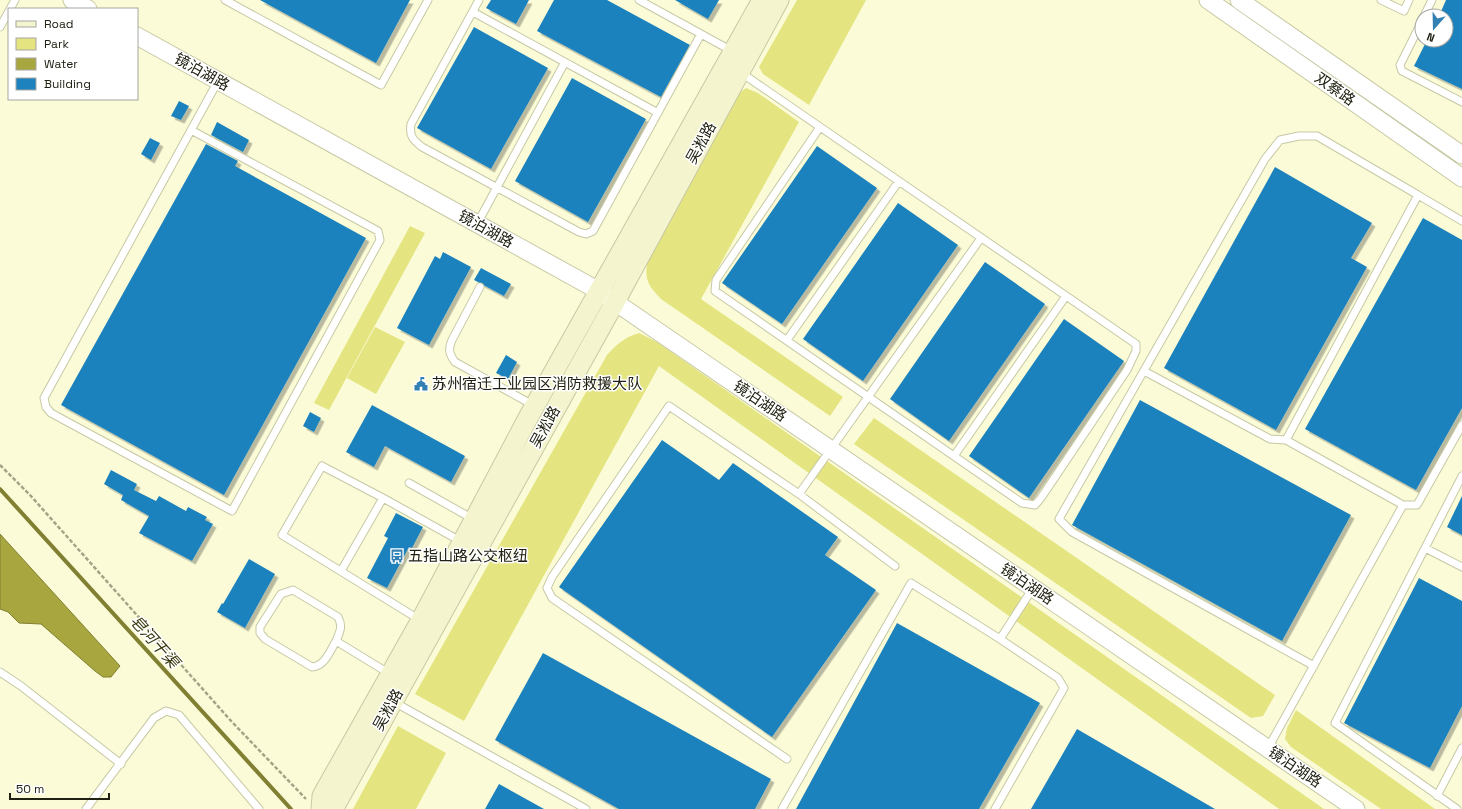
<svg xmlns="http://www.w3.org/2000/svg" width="1462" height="809" viewBox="0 0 1462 809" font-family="'Space Grotesk','Noto Sans SC',sans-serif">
	<defs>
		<filter id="shadow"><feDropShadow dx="3.5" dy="3.5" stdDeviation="0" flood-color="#0004"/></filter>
	</defs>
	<rect width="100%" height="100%" fill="#fbfcd7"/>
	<path fill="#e4e481" d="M797,0H866L809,105L763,74L759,67Z
		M746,88L758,93L799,122L701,299L843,397L830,416L661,299C647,284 644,279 648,259L739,93Z
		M410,226L425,233L329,410L314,403Z
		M375,327L405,342L376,394L347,378Z
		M639,333L657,342L1324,809H1279L659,366L464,721L415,694L607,355C617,344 625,337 639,333Z
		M874,418L1275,695L1263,716L1251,718L854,444Z
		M1296,710L1435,809H1381L1291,747L1285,739L1287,728Z
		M398,726L446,753L416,809H353Z"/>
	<path fill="#a8a73f" stroke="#807f32" d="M0,534L120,666L111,677H103L95,671L41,624L19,623L8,612L0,609Z"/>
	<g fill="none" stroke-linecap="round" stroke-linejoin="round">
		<path stroke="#807f32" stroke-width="4" d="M0,489L291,809"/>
	</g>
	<path fill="#1d82bd" filter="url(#shadow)" d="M260,0H410L376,63Z
		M491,0H529L516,24L486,8Z
		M554,0H607L690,45L661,97L537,31Z
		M675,0H719L708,19Z
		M1446,0H1462V89L1414,66L1427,40H1446V16H1439Z
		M474,27L548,68L491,169L417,128Z
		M572,78L646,119L588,222L515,181Z
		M179,101L189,106L181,120L171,116Z
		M217,122L249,140L243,152L211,135Z
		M150,138L160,143L151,160L141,154Z
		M206,144L238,161L235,166L366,238L224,495L61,405Z
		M817,146L877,188L782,324L722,283Z
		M1275,167L1372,223L1351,258L1367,267L1276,430L1164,368Z
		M898,203L958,245L863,381L803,339Z
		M1423,218L1462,240V408L1416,490L1305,429Z
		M443,252L471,267L429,345L397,328L435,256L440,259Z
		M985,262L1045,304L949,441L890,399Z
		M481,268L511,284L504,296L474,280Z
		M1064,319L1124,361L1029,498L969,456Z
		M506,355L517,362L508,379L496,373Z
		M1140,400L1351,515L1282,641L1072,525Z
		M372,405L465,456L451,482L385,446L374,467L346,452Z
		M310,412L321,418L314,432L303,426Z
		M662,440L719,480L733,463L838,537L825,555L876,590L772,737L559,587Z
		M111,470L137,484L134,490L156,501L159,496L186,511L188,507L207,517L205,520L213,524L192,561L139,533L149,516L121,500L123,495L104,484Z
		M1462,496V535L1447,527Z
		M396,513L423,527L412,548L409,547L387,588L367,578L388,538L384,536Z
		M249,559L275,574L245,628L217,612L222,603L223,604Z
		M1419,578L1462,601V706L1430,768L1344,723Z
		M897,623L1040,703L979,809H796Z
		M543,653L771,779L755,809H619L495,740Z
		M1077,729L1215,809H1031Z
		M499,784L544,809H485Z"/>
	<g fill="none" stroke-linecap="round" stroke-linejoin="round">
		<g stroke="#c7c8a4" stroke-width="9">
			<path id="service" d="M225,0L381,85L428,0
				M479,0L411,124C409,136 413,140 422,147L579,232L586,234L593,231L701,34
				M639,0L732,51
				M1381,0L1404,11L1409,0
				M10,9L15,0
				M473,12L658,113
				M1424,16L1432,0
				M1422,21L1400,65L1402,71L1462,102
				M0,27L9,11
				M740,72C872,163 1004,253 1136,344V351L1127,370L1041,498L1035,505L1022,503L715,291L716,280L820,127
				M191,130L378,231L380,240L232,511L51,413L46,407L44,398L218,81
				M1418,195L1462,221
				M477,224L565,62
				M480,287L452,340C448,349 449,354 455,362L533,405
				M787,340L899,181
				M1144,371L1270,439L1286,440
				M954,456L1066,296
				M409,483L473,519
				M799,494L895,566
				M383,498L462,542
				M1403,505H1417L1462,425
				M1425,548L1462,567
				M341,571L383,498L322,466L282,535L420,620
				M336,641C340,632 343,626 338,617L293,590L281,594L260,627V633L265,639L312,667C325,666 330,651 336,641L390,674
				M0,672L21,686L121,764
				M394,702L586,809
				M1268,748L1403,505L1286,440L1418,195L1317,136H1299L1280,140L1265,159L1059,519L1072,532L1314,666
				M787,759L552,598L547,588L552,577L669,406L799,494L981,238
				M1437,796L1462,748
				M86,809L154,718L166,711L179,715L259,809
				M782,809L911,583L1000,639L1033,588
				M995,809L1064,688L1058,678L1000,639
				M1457,809L1335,723L1462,476"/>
		</g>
		<g stroke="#c7c8a4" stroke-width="19">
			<path id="tertiary" d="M72,0L88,9
				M1208,0L1462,178
				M1239,0L1462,155
				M137,36L599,291L1356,809"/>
		</g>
		<g stroke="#c7c8a4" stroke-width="21">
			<path id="secondary" d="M321,809L322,796L421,620L529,416L762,0
				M329,809L335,806L615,302L779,0"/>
		</g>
		<path stroke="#a4a488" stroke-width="2.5" stroke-dasharray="4 2" stroke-linecap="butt" d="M0,465L30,495L232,722L306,799"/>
		<use href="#service" stroke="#fff" stroke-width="7"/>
		<use href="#tertiary" stroke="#fff" stroke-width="17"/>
		<use href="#secondary" stroke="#f4f4ce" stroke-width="19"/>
	</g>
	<defs>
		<g id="civic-bare" transform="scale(1.08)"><path d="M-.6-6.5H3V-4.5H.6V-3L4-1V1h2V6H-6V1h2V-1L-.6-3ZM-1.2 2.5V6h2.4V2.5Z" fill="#3381b3" stroke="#fff" stroke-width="2.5" paint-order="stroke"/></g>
		<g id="bus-bare" transform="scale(1.08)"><path d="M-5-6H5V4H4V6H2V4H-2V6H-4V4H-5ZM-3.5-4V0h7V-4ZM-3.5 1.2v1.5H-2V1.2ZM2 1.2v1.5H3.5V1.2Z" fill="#3381b3" stroke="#fff" stroke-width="2.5" paint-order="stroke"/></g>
	</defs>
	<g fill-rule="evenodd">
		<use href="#civic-bare" x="421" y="384"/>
		<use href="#bus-bare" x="397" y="556"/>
	</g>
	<g text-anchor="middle" stroke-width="3" stroke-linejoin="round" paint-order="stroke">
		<g font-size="15" fill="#212113" stroke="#fff">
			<text transform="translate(202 72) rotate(29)" y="5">镜泊湖路</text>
			<text transform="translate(1335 89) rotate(35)" y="5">双蔡路</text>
			<text transform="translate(701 143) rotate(-61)" y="5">吴淞路</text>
			<text transform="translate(486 229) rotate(29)" y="5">镜泊湖路</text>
			<text transform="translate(760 401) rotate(34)" y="5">镜泊湖路</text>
			<text transform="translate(545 427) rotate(-61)" y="5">吴淞路</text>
			<text transform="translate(1027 584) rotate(34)" y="5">镜泊湖路</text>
			<text transform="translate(388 710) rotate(-61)" y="5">吴淞路</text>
			<text transform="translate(1295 767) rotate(34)" y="5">镜泊湖路</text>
		</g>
		<g font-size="15" fill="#212113" stroke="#fff" text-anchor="start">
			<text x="432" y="389">苏州宿迁工业园区消防救援大队</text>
			<text x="408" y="561">五指山路公交枢纽</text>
		</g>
		<g font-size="16" font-style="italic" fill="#3a390e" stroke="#fff">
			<text transform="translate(155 641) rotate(48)" y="6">皂河干渠</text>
		</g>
	</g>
	<rect x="8" y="8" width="130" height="92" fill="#ffffff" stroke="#a6a6a1"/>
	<rect x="16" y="21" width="20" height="6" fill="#f4f4ce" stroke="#a6a6a1"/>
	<text x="44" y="28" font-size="12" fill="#212113">Road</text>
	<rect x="16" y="38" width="20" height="12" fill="#e4e481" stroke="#a6a6a1"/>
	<text x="44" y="48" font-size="12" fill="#212113">Park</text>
	<rect x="16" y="58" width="20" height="12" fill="#a8a73f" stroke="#a6a6a1"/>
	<text x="44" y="68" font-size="12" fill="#212113">Water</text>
	<rect x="16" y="78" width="20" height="12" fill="#1d82bd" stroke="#a6a6a1"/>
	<text x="44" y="88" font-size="12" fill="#212113">Building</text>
	<g transform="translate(1434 28) rotate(200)"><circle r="19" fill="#ffffff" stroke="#a6a6a1"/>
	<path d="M0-3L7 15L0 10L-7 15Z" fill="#3381b3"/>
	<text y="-6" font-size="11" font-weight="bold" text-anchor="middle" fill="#212113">N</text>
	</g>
	<path d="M10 793v6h99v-6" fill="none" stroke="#212113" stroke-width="2"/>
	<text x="16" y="793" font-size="12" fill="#212113" stroke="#ffffff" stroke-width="3" paint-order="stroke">50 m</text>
</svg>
